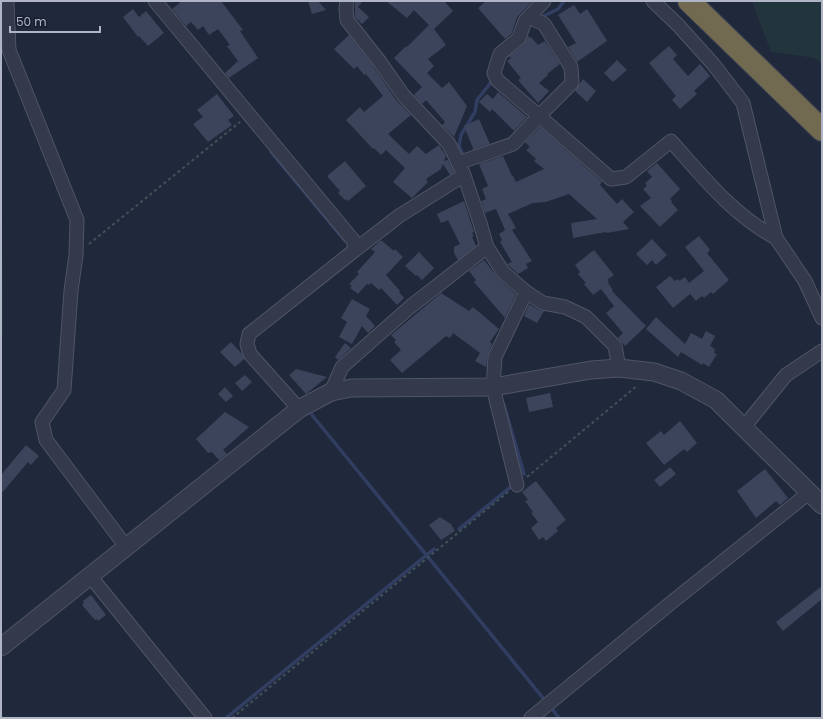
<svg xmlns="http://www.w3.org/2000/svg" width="823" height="719" viewBox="0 0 823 719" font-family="Poppins,sans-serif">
	<rect width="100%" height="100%" fill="#20283b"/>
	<path fill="#22353c" d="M752,1H822V65L815,58L771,52Z
		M1,209L2,216L3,335L1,342Z"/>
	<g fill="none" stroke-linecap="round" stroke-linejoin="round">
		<path stroke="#313e61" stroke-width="3.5" d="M542,17L558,9L564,1
			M271,152L345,241
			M464,158L459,146L461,135L475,112L477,100L492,81
			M504,405L524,474
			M312,415L543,698
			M459,529L513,485
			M553,710L559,718
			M226,718L434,549"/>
	</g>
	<path fill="#3c445b" d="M182,1H221L243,30L240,31L258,58L229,78L225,73L238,61L227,46L230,45L218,29L209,35L203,26L198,30L191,22L186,26L172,9Z
		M308,1H318L326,10L312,14Z
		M355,1H363L358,7L369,17L362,24L355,17Z
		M386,1H444L453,11L434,29L446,45L428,59L434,66L427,73L442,88L449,82L467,106L454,137L442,125L445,122L426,100L422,104L414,95L422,87L394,58L406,46L407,47L429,25L414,10L407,18Z
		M486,1H533L517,17L512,33L505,39L478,8Z
		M574,5L580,14L587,9L607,41L577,62L568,47L576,43L558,15Z
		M133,9L139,17L146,11L164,33L148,46L139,36L138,37L123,17Z
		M349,35L374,67L396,100L411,115L388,134L409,154L417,146L426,154L439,145L446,156L444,161L448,160L454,172L450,175L443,164L441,169L426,179L428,182L412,198L393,182L405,168L386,150L381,155L374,148L373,149L346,120L360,107L364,112L383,96L366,74L364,75L357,66L354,69L334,49Z
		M528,36L530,38L531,37L538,45L545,41L560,64L547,74L548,75L539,83L549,91L538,103L518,80L521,78L507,61L511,58L509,56L524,44Z
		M669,46L677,55L673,59L688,76L700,64L710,76L694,91L697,94L680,109L672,100L676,96L649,63Z
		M617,60L627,70L613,82L604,73Z
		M583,79L596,91L587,102L575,91Z
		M498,92L527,117L514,131L492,109L490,112L479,102L487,94L493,99Z
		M217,94L234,116L228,120L232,125L208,142L193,124L203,117L197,110Z
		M479,119L490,144L472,150L473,148L464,126Z
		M540,127L602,182L600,185L617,204L622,199L634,212L623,222L629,229L607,233L606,232L573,238L571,223L597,219L569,194L546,202L533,203L508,214L516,228L512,230L532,261L526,264L528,268L518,274L507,264L512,262L500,242L502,240L499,234L505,230L496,209L485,213L481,201L486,199L482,189L488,186L479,164L503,156L512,176H513L516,182L544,169L534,161L536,159L526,150L530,147L525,142Z
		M345,161L366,186L348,201L346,199L345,200L338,193L340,191L327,176Z
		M657,163L680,189L670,199L672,201L671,202L678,210L660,227L640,206L651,198L643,189L647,186L645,183L652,177L647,171Z
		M464,201L474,232L472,233L474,236L472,237L476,246L458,260L454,253V247L460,244L448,220L441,223L437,214Z
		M699,236L710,250L707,253L729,280L713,294L711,292L704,298L702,296L696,301L690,294L673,308L656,287L670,276L675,281L678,279L679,281L685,277L689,283L704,271L685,247Z
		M652,239L667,255L656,265L652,260L647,265L636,254Z
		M381,240L394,251L395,249L403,257L386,275L400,291L399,292L404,298L397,305L381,288L379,290L371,283L369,285L367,284L358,294L350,288L352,286L349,284L359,274L357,272L375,252L371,249Z
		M594,250L614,275L607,280L609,282L608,283L613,290L612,291L646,326L625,346L618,338L623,333L606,313L614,306L601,289L593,295L584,284L586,283L578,274L580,272L575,265Z
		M419,252L434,268L422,280L417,275L416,276L405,266Z
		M484,260L498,278L516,294L505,318L474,282L476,280L469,271Z
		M441,293L469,311L473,307L499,329L490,342L492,344L488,354L486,367L475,361L480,353L453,333L450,338L446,336L402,373L390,360L401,350L394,342L396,340L391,335Z
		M352,299L370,309L366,316L375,326L368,333L362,326L352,344L339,337L347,322L341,318Z
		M529,304L539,310L544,311L537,323L524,316Z
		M656,317L685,344L691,333L702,339L706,331L715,336L710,346L715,349L714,353L717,354L709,367L703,363L702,365L681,352L678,357L646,329Z
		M231,342L242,354L244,359L235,367L220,352Z
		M345,343L351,348L338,360L335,357Z
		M296,369L327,377L306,394L289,375Z
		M245,375L252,382L242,391L235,383Z
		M225,387L233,396L226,402L218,394Z
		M550,393L553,407L529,412L526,398Z
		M225,412L249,427L223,450L227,454L219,460L212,452L208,453L196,439Z
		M680,421L697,443L687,452L684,449L664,465L646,443L661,431L664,435Z
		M26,445L39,456L31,465L28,462L1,494V475Z
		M670,467L676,474L660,487L654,480Z
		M765,469L788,498L780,505L776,501L756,518L737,491Z
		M536,481L566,520L556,528L558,531L546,541L543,537L539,540L531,528L538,522L531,513L533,512L525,501L528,500L522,492Z
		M440,517L451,524L455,531L441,540L429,525Z
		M822,586V599L783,631L776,622Z
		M91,595L106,615L98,621L97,619L95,620L82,605L84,603L83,601Z"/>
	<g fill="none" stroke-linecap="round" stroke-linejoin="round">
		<g stroke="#4f5566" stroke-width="15">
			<path id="minor" d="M7,1L9,50L77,220L76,255L71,291L64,390L42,422L46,440L127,548
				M155,1L353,240L355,250L249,334L247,344L250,354L299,409
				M347,1L346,8L347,20L380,62L403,95L449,144L464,175L480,223L487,247L503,272L526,292L543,303L565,307L586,317L615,346L619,368
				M653,1L678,25L714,65L743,103L776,238L805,281L822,318
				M529,17L544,24L571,67L572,83L539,116L611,179L626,177L671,141C704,178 732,214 776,238
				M458,163L513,144L539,116L497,80L494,73L500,54L519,38L525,21L544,1
				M355,250L399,216L464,175
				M331,392L342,367L410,307L487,247
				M744,427L786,375L822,351
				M517,485L493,387L495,357L526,292
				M91,577L205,718
				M531,718L672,602L810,492"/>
		</g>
		<g stroke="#4f5566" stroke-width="19">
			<path id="tertiary" d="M1,647L299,409L331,392L351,388L493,387L591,370L619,368L654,372L681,381L716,400L822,505"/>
		</g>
		<g stroke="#3c4252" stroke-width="24">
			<path id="motorway" d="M689,1L822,130"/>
		</g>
		<path stroke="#405259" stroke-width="2" stroke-dasharray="3 3" stroke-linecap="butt" d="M89,244L240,122
			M527,477L638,385
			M232,718L508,492"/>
		<use href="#minor" stroke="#343a4b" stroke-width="13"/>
		<use href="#tertiary" stroke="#343a4b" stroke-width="17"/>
		<use href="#motorway" stroke="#716950" stroke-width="22"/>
	</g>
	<rect width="823" height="719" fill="none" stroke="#afb5c7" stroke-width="4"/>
	<path d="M10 26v6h90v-6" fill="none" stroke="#afb5c7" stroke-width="2"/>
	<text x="16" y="26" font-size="12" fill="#afb5c7" stroke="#191f2f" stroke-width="3" paint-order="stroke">50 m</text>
</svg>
